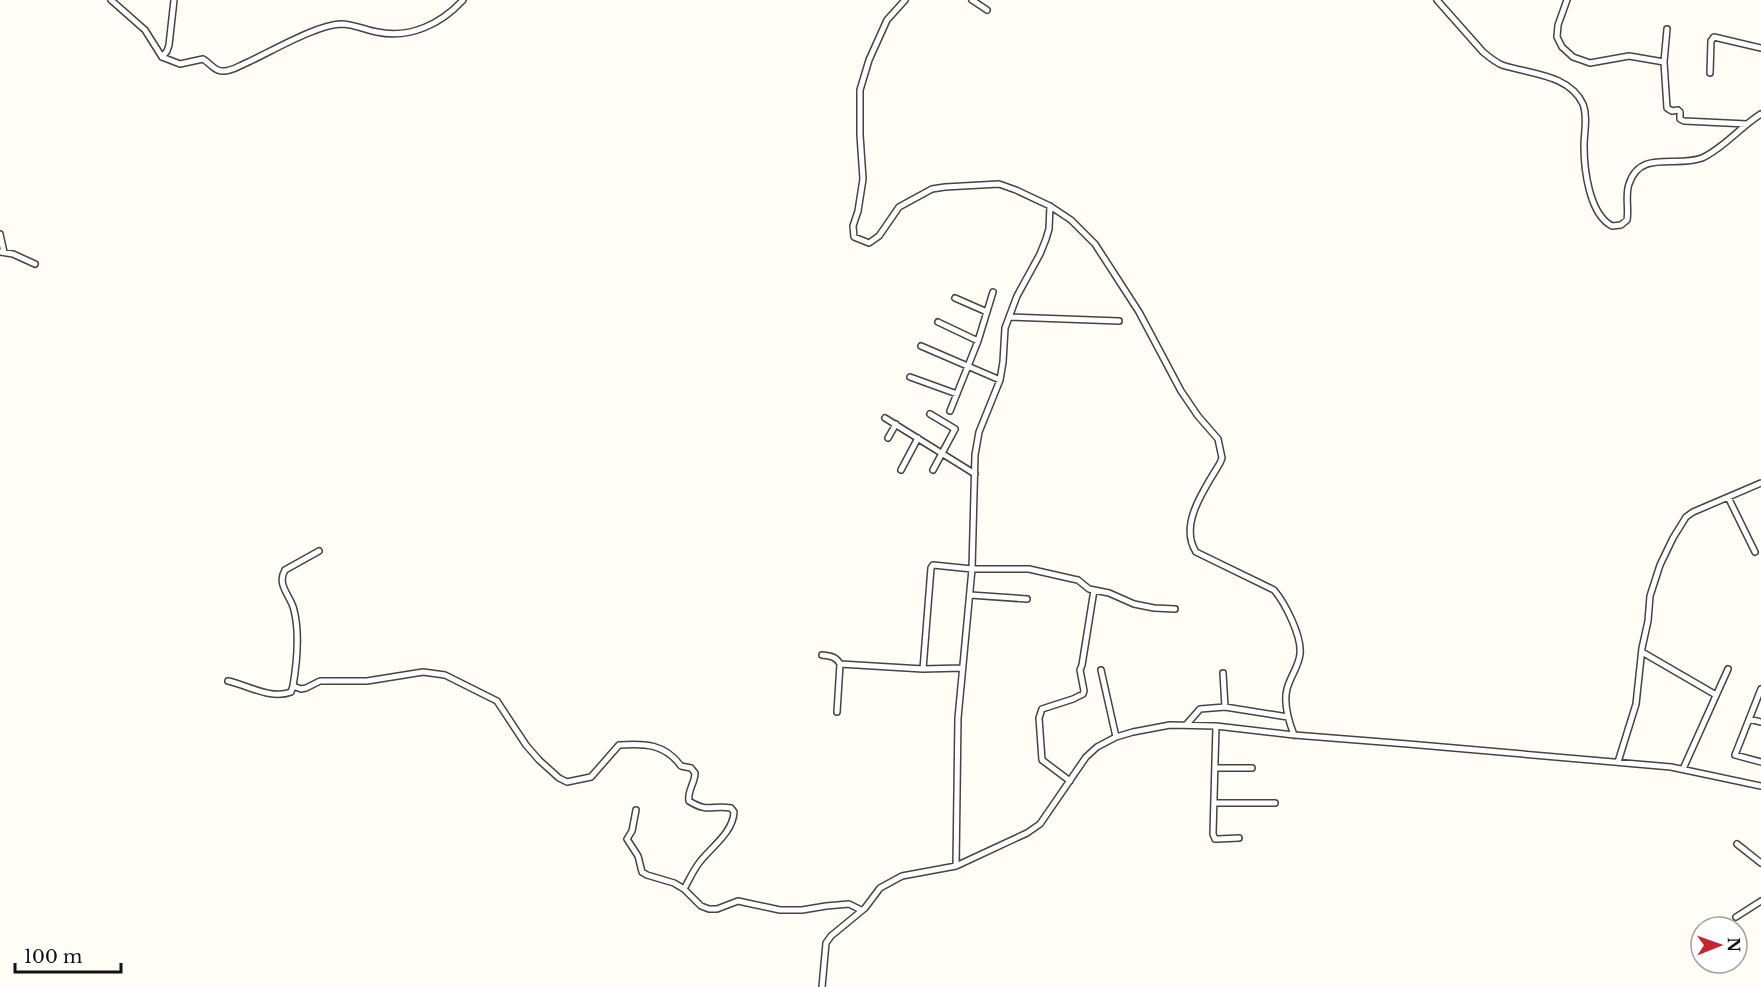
<svg xmlns="http://www.w3.org/2000/svg" width="1761" height="987" viewBox="0 0 1761 987" font-family="'Libre Baskerville',serif">
	<rect width="100%" height="100%" fill="#fffdf5"/>
	<g fill="none" stroke-linecap="round" stroke-linejoin="round">
		<g stroke="#444" stroke-width="8">
			<path id="minor" d="M111,0L145,30L162,57L180,64L203,59C210,63 214,71 222,71C230,72 237,67 244,64C269,53 315,25 341,24C353,24 366,30 377,32C410,39 441,24 463,0
				M905,0L887,20L869,60L860,90V135L863,179L858,211L853,226L854,237L869,243L879,236L899,207L932,189L945,187L999,184L1016,190L1050,206L1071,220L1095,244L1139,312L1181,391L1198,416L1218,439L1222,458L1220,463C1206,487 1178,524 1196,552L1274,590C1285,603 1302,636 1300,654C1299,666 1290,677 1287,689C1283,704 1289,722 1294,735
				M972,0L987,10
				M1437,0L1483,52C1489,57 1495,62 1502,65C1529,74 1569,74 1583,104C1588,117 1584,133 1584,146C1584,169 1589,214 1612,226L1621,225L1627,220C1629,209 1625,195 1629,184C1640,149 1676,168 1702,158C1724,148 1740,127 1761,114
				M1567,0L1558,25L1557,37L1562,47L1573,57L1590,63L1629,56L1664,62
				M1667,29L1664,62L1667,108L1672,111L1678,110L1680,112V119L1684,121L1747,124
				M162,57L167,51L169,45L174,0
				M1710,73L1711,41L1714,37L1761,48
				M0,234L4,252
				M0,252L13,254L35,264
				M955,298L987,312
				M1009,317L1119,321
				M938,322L978,341
				M921,346L1000,380
				M910,377L957,394
				M950,411L978,341L993,292
				M930,414L955,429L933,470
				M885,418L975,474
				M888,438L896,424
				M901,470L918,438
				M1728,497L1755,552
				M319,551L285,570C276,585 291,596 294,610C300,634 297,662 293,686L301,689L306,688L320,681H367L423,672L445,675L497,701L526,745L539,760L559,778L567,782L591,777L619,745C645,743 665,744 681,766L691,768L695,773C695,783 687,791 689,801C708,813 711,805 731,808L734,812C733,833 710,848 699,863C693,871 689,880 684,889
				M970,595L1027,599
				M1642,652L1716,695
				M822,655C829,656 836,656 840,664L923,669L962,668
				M923,669L931,568L933,565L972,569H1029L1073,579L1078,580L1089,589L1109,593L1134,604L1154,608L1175,609
				M1101,670L1116,737
				M1223,673L1225,707L1288,717
				M228,681C247,685 271,700 291,692L293,686
				M1761,689L1735,755L1761,762
				M837,712L840,664
				M1749,719L1761,722
				M1186,725L1200,709L1225,707
				M1216,726L1213,834L1215,839H1218L1239,838
				M1618,762L1636,704L1642,648L1648,621L1650,596L1660,565L1673,538L1686,517L1693,512L1761,483
				M1216,768H1252
				M1683,769L1728,669
				M1070,781L1042,760L1039,718L1042,709L1073,699L1083,694L1084,691L1080,670L1082,665L1094,590
				M1214,803H1275
				M636,810L632,831L627,839L638,856L642,872L647,875L674,883L684,889L701,906L709,909H717L738,901L780,910H802L826,906L849,904L861,910
				M1737,844L1761,863
				M956,866L958,718L972,569L975,455L979,432L1000,380L1003,362L1005,328L1017,296L1040,254L1046,239L1049,229L1050,206
				M1736,917L1761,901
				M822,987L826,943L831,936L865,908L880,888L902,876L956,866L1027,833L1040,824L1086,757L1097,747L1116,737L1133,732L1170,725L1216,726L1294,735L1408,744L1671,767L1761,786"/>
		</g>
		<use href="#minor" stroke="#fff" stroke-width="5"/>
	</g>
	<g transform="translate(1719 945) rotate(89)"><circle r="28" fill="#ffffff" stroke="#a0a0a0" stroke-width="1.5"/>
	<path d="M0-4.5L10 22L0 15L-10 22Z" fill="#c4262e"/>
	<text y="-9" font-size="16" font-weight="bold" text-anchor="middle" fill="#111111">N</text>
	</g>
	<path d="M15 963v9h106v-9" fill="none" stroke="#111111" stroke-width="3"/>
	<text x="24" y="963" font-size="18" fill="#111111" stroke="#ffffff" stroke-width="4.5" paint-order="stroke">100 m</text>
</svg>
